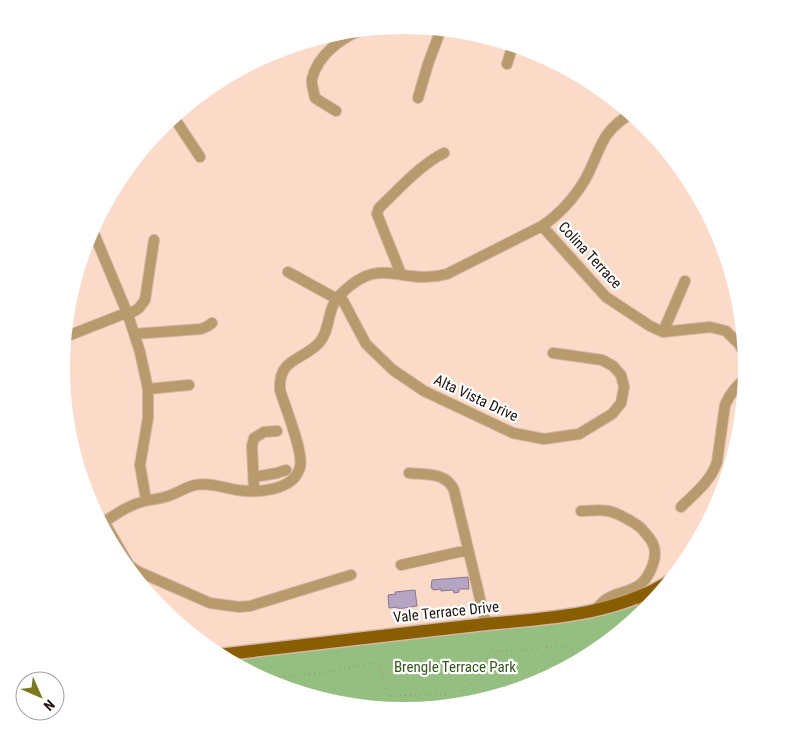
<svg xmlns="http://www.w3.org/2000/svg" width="809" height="736" viewBox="0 0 809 736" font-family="'Roboto Condensed',sans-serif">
	<rect width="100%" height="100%" fill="#fbdbc8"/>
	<path fill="#95bf80" d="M673,579L647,611L595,653L535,685L471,704L404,711L337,704L273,685L217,655L575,615Z"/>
	<path fill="#b5a5c2" stroke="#857691" d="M468,577L469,589H459V592L454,593L453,590L441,591V589L433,590V588H431L432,580Z
		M415,590L417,606L398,609V607L389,608L388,595L396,594L395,592Z"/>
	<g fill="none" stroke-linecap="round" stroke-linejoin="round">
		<g stroke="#d3b7a6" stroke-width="12">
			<path id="minor" d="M507,64L513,44
				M418,98L428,64L441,29
				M336,111L315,98C314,92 311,84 312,79C318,54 343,36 365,29
				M173,116L200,157
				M542,226L606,297L650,326L663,332L710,327L726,331L739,344L746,356
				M91,231L95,236L128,315L140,352L148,389V418L140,465L146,500
				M288,272L337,299
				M401,274L377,214L379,208C399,189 420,165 444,153
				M340,295L366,344L393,370L424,391L513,433L544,439L579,434L612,414L621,403L624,387L621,375L613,366L602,360L553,353
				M128,315L139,308L145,300L154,240
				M663,332L685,281
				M134,334L201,329L208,326L212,323
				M65,337L126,313
				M148,389L189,385
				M409,473C426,475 446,472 454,490L486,624
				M254,477L277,473L286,470
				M254,491L252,446L254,438L264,432L277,431
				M681,507C695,493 711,481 717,462L725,405C730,393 737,385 747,377
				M581,511C603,510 609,508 629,520C634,523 638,525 642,529C645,533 651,539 653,544C659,557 649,579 638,586C620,596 609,591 595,611
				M104,522L129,565L137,571L210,603L239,607L250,606L351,575
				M101,524C115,515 128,505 145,501C153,499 162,499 171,495C179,492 186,487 195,485C209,482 224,488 237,490C257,493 294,491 300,467C304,452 285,407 280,390C278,358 302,361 319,343C331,330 326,309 340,295C381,252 401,287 447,274L542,226C560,214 575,197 586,178C602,148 599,133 632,113
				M401,565L468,550
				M640,597L646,612"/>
		</g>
		<g stroke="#d3b7a6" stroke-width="15">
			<path id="major" d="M218,655C298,646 379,636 460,627C531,618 610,620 673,579"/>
		</g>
		<path stroke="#9c8678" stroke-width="1" stroke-dasharray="1 4" stroke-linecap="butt" d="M265,680L269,678L323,673L374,663L380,666L386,693L390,696L440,694L460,698
			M459,706L462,693L480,672L491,651H517L562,645L568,647L573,651L574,664"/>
		<use href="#minor" stroke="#b89a6c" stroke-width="10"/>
		<use href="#major" stroke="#895e00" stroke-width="12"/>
	</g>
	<g text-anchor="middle" stroke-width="4.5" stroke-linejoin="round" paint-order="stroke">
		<g font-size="15" fill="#1d130c" stroke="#fff">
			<text transform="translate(590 255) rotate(47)" y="5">Colina Terrace</text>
			<text transform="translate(476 398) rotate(25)" y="5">Alta Vista Drive</text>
			<text transform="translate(446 612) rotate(-6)" y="5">Vale Terrace Drive</text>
		</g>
		<g font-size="15" fill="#325919" stroke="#fff">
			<text x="455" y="672">Brengle Terrace Park</text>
		</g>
	</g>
	<path d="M0 0H809V736H0ZM70 368a334 334 0 1 1 668 0a334 334 0 1 1-668 0Z" fill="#fff" fill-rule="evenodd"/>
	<g transform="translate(40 696) rotate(135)"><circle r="24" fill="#ffffff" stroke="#a5a19e"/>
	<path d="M0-4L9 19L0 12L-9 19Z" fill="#7d781d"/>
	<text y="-8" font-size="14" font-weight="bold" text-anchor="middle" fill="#1d130c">N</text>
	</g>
</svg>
